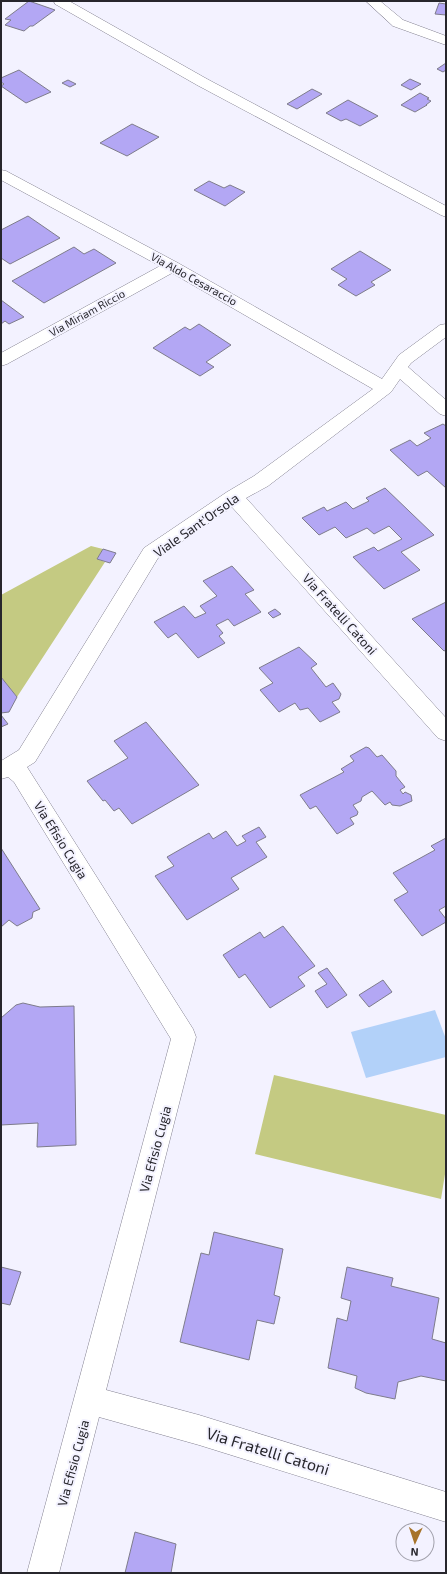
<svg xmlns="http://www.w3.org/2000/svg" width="447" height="1574" viewBox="0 0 447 1574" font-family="'Exo 2',sans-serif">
	<rect width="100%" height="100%" fill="#f3f2ff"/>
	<path fill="#c4ca82" d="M91,546L103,549L97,559L105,562L17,697L1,677V595Z
		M274,1075L446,1115V1168L441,1199L255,1154Z"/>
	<path fill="#b2d1f9" d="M435,1010L446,1039V1057L366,1078L351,1032Z"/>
	<path fill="#b3a7f4" stroke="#7e7c8b" d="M29,1L55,10L33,26H30L24,31L5,25L11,20L5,19Z
		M439,3L446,4V15L435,14Z
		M446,63V70L443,72L437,69Z
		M19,70L51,92L26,103L1,86L4,84L1,82V78Z
		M410,79L421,84L411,90L401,85Z
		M68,80L76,84L70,87L62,83Z
		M312,89L322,94L297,109L287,104Z
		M420,93L429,98L427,99L431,101L426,105H427L415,112L401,105Z
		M348,100L378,116L360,126L346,119L341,121L326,113Z
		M132,124L159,137L127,156L100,143Z
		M209,181L224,188L230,185L245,192L225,206L194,190Z
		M28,216L60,238L10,264L1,258V230Z
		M74,247L84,254L94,249L116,263L44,303L12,281Z
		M360,251L391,270L371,282L375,285L356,296L338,285L347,279L331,269Z
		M1,300L24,317L9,324L5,321L1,324V326Z
		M199,324L231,345L206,362L214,367L200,376L153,348L185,327L190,330Z
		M443,424L446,426V488L427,471L418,476L390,450L410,440L417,446L431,438L424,433Z
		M385,488L434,535L401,552L420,570L384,589L353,557L374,547L378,551L402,539L389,526L374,534L367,528L346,538L335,527L319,535L302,518L324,507L327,511L346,502L353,509L369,501L366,498Z
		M103,549L116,553L110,563L97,559Z
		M232,566L254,590L245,594L261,612L234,626L228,619L216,625L223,633L219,636L225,643L198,658L176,633L168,638L154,622L184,606L195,618L206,613L200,606L217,596L203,581Z
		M446,602V650L444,651L412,619Z
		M275,609L281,614L273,618L268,613Z
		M299,647L317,664L311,668L326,687L333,683L341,694L339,699L332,702L340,712L320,722L308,708L300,710L295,703L279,712L260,690L273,683L259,668Z
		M1,677L17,697L9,712L1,713Z
		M1,715L8,724L1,727Z
		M146,722L199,785L132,824L119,808L114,811L105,800L103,801L87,781L128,758L114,741Z
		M366,747L369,748L377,757L382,755L396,771V776L405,787L400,790L403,794L405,792L411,795L412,801L400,806L392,805L390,802L385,805L372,791L362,797L361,801L353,805L358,812L357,815L350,818L354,824L337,834L316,806L310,809L300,795L344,772L341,769L354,761L350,756Z
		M259,827L266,837L256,842L267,857L231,878L239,889L187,920L155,876L174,866L167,857L209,833L213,839L226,831L237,846L246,841L242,836Z
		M446,838V906L439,910L446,919V922L422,936L394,900L408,892L393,873L435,850L431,846Z
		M1,848L40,909L33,912L32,918L17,926L9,920L1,927Z
		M283,926L315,966L298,977L305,986L270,1008L245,974L239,978L223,955L260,932L264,938Z
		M327,968L347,995L327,1008L315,991L327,984L318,973Z
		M383,980L392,992L369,1007L359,995Z
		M23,1003L40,1007L74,1006L76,1145L37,1147L38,1123L1,1125V1018L16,1005Z
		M214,1232L283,1249L274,1295L280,1297L274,1324L257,1320L249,1360L180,1342L201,1253L209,1255Z
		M1,1267L21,1272L10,1305L1,1303Z
		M347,1267L393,1278L391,1286L439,1298L432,1339L446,1343V1381L421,1376L398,1382L395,1399L366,1393L355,1388L357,1376L328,1368L337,1318L347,1321L351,1301L341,1298Z
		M135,1532L176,1544L171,1573H125Z"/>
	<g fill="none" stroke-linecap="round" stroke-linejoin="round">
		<g stroke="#838190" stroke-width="1">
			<path id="minor" d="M54,1H69L207,79L446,206V217L441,215L197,85L55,4Z
				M366,1H380L403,20L446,36V45L393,26Z
				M1,170L6,171L178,263L382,379L399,355L440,325L446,324V337L411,363L408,367L446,400V416L440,414L400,379L391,392L268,486L246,498L446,718V741L438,738L232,507L158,558L35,762L27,767L193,1029L196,1037L106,1390L199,1415L446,1492V1522L199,1445L99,1417L59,1573H27L171,1039L14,782L8,777L1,779V761L19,750L144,548L227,492L254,476L373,389L172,273L7,364L1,366V353L160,266L1,180Z"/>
		</g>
		<use href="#minor" fill="#fff" fill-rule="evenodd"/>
	</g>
	<g text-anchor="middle" stroke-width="4" stroke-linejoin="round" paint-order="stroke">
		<g font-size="11" fill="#27262c" stroke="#f3f2ff">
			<text transform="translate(194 279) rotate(29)" y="4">Via Aldo Cesaraccio</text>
			<text transform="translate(87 313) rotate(-29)" y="4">Via Miriam Riccio</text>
		</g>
		<g font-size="13" fill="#27262c" stroke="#f3f2ff">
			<text transform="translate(196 525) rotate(-35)" y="5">Viale Sant'Orsola</text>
			<text transform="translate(340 614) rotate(48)" y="5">Via Fratelli Catoni</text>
			<text transform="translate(61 840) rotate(58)" y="5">Via Efisio Cugia</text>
			<text transform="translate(155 1149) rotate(-75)" y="5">Via Efisio Cugia</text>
			<text transform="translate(73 1463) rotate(-75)" y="5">Via Efisio Cugia</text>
		</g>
		<g font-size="16" fill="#27262c" stroke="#f3f2ff">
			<text transform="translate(268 1451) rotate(17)" y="6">Via Fratelli Catoni</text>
		</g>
	</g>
	<rect width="447" height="1574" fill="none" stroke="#27262c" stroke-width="4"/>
	<g transform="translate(415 1542) rotate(183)"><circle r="19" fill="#f3f2ff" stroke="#a1a0ab"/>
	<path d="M0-3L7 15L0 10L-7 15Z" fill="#a7742b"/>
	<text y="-6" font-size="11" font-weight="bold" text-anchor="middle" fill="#27262c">N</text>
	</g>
</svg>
